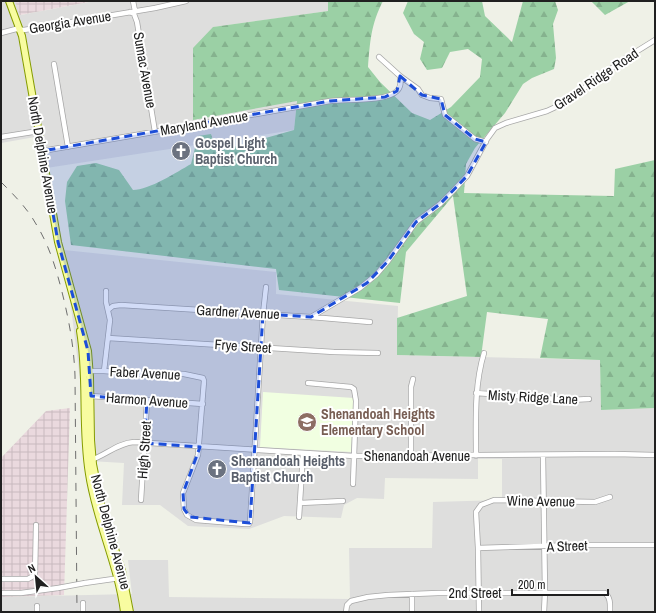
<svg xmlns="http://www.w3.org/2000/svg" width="656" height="613" viewBox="0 0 656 613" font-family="'Archivo Narrow',sans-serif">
	<defs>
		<pattern id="industrial-grid" width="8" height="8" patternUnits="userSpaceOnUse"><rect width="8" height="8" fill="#ead9de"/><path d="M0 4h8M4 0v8" fill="none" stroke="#c8babe"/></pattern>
		<pattern id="forest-firs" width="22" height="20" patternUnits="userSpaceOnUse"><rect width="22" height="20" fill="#9bd0a5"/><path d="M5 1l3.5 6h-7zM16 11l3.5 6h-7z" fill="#85b28e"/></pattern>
	</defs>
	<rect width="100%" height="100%" fill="#eff1e7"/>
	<path fill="#dededd" d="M1,1H15L21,15L94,1H328V11L214,27L297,101L294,130L40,169L35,137L1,143Z
		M64,250L276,272V294L398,306L397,355L600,360L601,410L655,408V612H1V597L132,594L128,560H168L169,597L350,599L349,548H432L433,502L502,500V459H478V479L385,478L384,499L357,498L344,505L341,518L284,516L249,529L188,526L160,505H122L124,463L90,461Z"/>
	<path fill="url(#industrial-grid)" d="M15,1H94L20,15Z
		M70,408L64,595L1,597V458L46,411Z"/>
	<path fill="#f1ffe1" d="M263,392L354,398L351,452L260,447Z"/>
	<path fill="url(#forest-firs)" d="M328,1H383C371,24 370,42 368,67L380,82L412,113L430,120L451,107L480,77L482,59L468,49L450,52L442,68L427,70L420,59L424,42L414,34L403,13L408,1H482L485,16L512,42L523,1H555L558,10L553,24L556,58L554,69L532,78L523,84L505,113L475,148L466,164L464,193L614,196L615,169L655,160V408L601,410L600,360L540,358L548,319L487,312L481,357L397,355V318L467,296L453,196L406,252L400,303L279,290L276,269L71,245L65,201L67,182L77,166L96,163L119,170L133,190C149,190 177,172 191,164L198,136L211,134L216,152L294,130L297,101L193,120V48L213,27L328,11Z
		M591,1H630L605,15Z"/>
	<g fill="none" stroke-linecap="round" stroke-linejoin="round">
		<g stroke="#a7a7a7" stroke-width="6">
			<path id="minor" d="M133,1L135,11
				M130,12L134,14L137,22L155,132
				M1,33L16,29L24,30L155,8L186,1
				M379,57L400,76L418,89L422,95L430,98L441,99L445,115L475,139L486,142
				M54,64L68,147
				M1,137L39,131
				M42,151L171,129L330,101C346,99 386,102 397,91C401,87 401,81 400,76
				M108,310L113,306L121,305L311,317L370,322
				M311,317L360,288L376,275L388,261L416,222L440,204L453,191L467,176L487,139L495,128L506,123L547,111L562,104L626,58L655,40
				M108,338L334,352L378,353
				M88,371H104L143,374L165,373L184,374L203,378L204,381L198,455L183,493L184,509L187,515L196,520L245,524H249L250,522L263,314L266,287
				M104,371L110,320L106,302V291
				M308,383L351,387L354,389L356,401L353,484
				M476,393L570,400L589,399
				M91,396L203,404
				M543,455L545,592L544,612
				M411,456V387L413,379
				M476,456C476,421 474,386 484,353
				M91,460C106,455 118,443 134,442L354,456L615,454L655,455
				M141,500L147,401
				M300,503L343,501
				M299,517L303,454
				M478,548L579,545H655
				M1,579H28L35,575L36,525
				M85,583L120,578
				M1,593H21L58,588
				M412,594V612
				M83,603V612
				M37,612V606
				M346,612L347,605L351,601L368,597L388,595L438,593H605C611,598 610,605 610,612
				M479,612L478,548L476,512L481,505L494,500L595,502L610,497"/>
		</g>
		<g stroke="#859c00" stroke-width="8">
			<path id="major" d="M9,1L22,36L58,242L88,351L90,377L91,440L93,464L101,504L122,571L130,612
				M80,331C88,378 81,426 89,474C96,521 118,564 124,612"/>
		</g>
		<use href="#minor" stroke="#fff" stroke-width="4.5"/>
		<use href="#major" stroke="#f8fca0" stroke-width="6"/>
		<path stroke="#6e6e6e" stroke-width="1" stroke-dasharray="8 8" stroke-linecap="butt" d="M1,182C14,195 27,208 36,224C49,245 56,268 62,292C69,320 74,347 75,376L77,612"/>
		<g stroke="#a7a7a7" stroke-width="6" stroke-linecap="butt">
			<path id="minor-bridge" d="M58,588L85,583"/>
		</g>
		<use href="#minor-bridge" stroke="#fff" stroke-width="4.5"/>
	</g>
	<path fill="#1d4ed8" fill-opacity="0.2" stroke="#1d4ed8" stroke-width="3" stroke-dasharray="8 5" stroke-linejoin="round" d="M400,76L422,95L441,99L445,115L475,139L486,142L467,176L440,204L416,222L388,261L367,283L311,317L263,314L250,523L190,517L184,509L183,493L200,447L144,443L147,401L91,396L88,351L58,242L42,151L330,101L385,97L397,91Z"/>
	<defs>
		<g id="church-disc" transform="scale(1)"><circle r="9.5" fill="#6b7280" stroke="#fff"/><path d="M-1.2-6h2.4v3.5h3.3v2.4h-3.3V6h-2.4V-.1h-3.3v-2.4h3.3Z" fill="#fff"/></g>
		<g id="school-disc" transform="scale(1)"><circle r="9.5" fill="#8d6e63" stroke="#fff"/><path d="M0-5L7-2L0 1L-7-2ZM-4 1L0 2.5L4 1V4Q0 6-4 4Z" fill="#fff"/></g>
	</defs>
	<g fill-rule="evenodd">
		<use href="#church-disc" x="181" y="151"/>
		<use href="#school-disc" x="307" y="422"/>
		<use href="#church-disc" x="217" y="469"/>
	</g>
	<g text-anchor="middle" stroke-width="4" stroke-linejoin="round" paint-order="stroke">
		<g font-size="14" fill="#202020" stroke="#fff">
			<text transform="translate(70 22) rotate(-9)" y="5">Georgia Avenue</text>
			<text transform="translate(145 70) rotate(80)" y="5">Sumac Avenue</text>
			<text transform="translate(596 79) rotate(-34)" y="5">Gravel Ridge Road</text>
			<text transform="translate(204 123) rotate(-10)" y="5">Maryland Avenue</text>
			<text transform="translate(43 155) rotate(80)" y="5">North Delphine Avenue</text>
			<text transform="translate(238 312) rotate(3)" y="5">Gardner Avenue</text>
			<text transform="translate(243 346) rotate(4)" y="5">Frye Street</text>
			<text transform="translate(145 373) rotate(3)" y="5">Faber Avenue</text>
			<text transform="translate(533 397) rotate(3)" y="5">Misty Ridge Lane</text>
			<text transform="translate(147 400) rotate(4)" y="5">Harmon Avenue</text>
			<text transform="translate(144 450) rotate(-86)" y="5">High Street</text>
			<text x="417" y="461">Shenandoah Avenue</text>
			<text transform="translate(541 501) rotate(1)" y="5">Wine Avenue</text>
			<text transform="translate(111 532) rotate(75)" y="5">North Delphine Avenue</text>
			<text transform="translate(567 546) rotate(-2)" y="5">A Street</text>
			<text x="475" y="598">2nd Street</text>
		</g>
		<g font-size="14" font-weight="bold" fill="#5b616d" stroke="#fff" text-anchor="start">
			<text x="195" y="148">Gospel Light<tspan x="195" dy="16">Baptist Church</tspan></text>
			<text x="231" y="466">Shenandoah Heights<tspan x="231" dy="16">Baptist Church</tspan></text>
		</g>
		<g font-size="14" font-weight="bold" fill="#785e54" stroke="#fff" text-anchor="start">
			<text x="321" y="419">Shenandoah Heights<tspan x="321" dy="16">Elementary School</tspan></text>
		</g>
	</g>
	<rect width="656" height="613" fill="none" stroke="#202020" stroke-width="4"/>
	<g transform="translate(36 577) rotate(333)" stroke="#ffffff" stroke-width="3" paint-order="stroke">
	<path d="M0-3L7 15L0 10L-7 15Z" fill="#202020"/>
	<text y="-6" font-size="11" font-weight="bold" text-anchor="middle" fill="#202020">N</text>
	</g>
	<path d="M512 589v6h96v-6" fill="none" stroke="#202020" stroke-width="2"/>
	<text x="518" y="589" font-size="12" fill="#202020" stroke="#ffffff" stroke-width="3" paint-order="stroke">200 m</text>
</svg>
